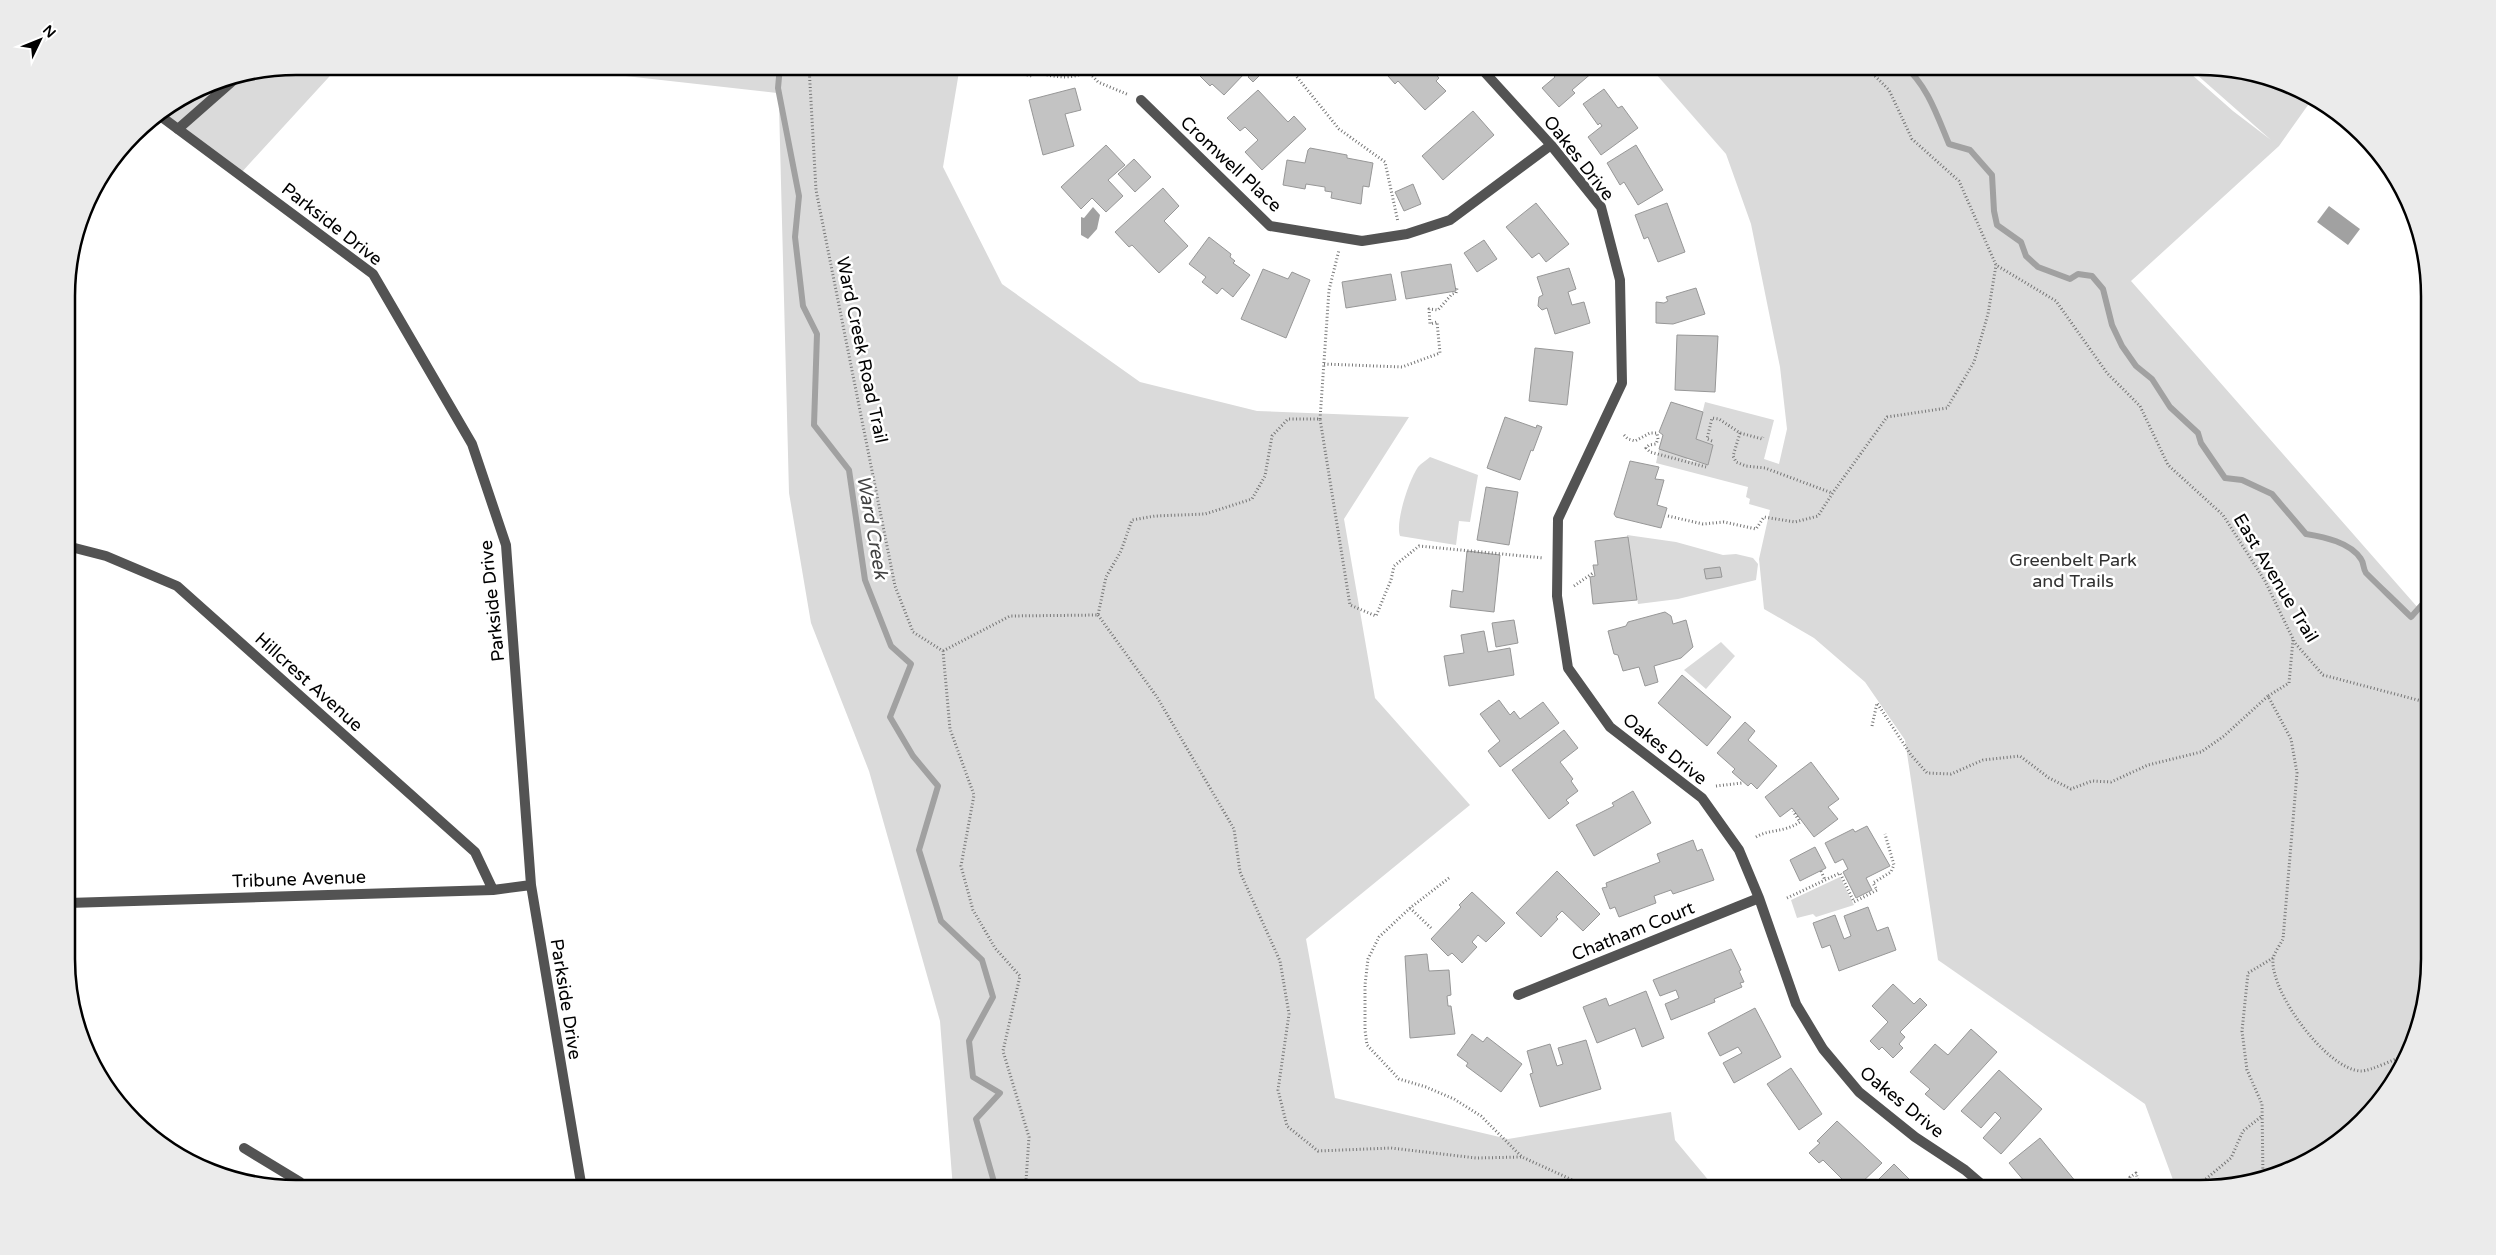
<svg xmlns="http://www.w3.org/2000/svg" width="2496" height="1255" viewBox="0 0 2496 1255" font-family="'Varela Round',sans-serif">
	<rect width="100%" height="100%" fill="#fff"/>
	<path fill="#dadada" d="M296,66H339L241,173L156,116L208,84Z
		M536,66H777V93Z
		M778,66H960L943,167L1002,284L1140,382L1257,411L1409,417L1344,519L1375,698L1470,805L1306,939L1335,1098L1508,1139L1671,1112L1675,1140L1715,1188L953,1189L940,1021L869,771L811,623L789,493Z
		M1649,66H2182L2233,111L2271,140L2187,66H2200L2301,90L2313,98L2279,146L2131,281L2419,609L2429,604L2430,959L2406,1060L2373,1111L2327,1150L2274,1177L2215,1188H2176L2145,1104L1938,960L1905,740L1865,682L1814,638L1764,609L1759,559L1770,510L1749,504L1750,499L1746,497L1748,487L1656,463L1659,449L1687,457V460L1708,465L1713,445L1696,439L1705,402L1774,420L1764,459L1779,464L1787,429L1780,367L1751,224L1726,154Z
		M1430,457L1478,475L1470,522L1459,521L1456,545L1400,536C1395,522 1409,480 1418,467C1421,463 1427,460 1430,457Z
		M1627,535L1676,542L1723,555L1736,554L1753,558L1758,564L1756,580L1678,599L1638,604Z
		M1721,642L1735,656L1706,689L1684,670Z
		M1840,877L1854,905L1816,917L1813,914L1797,918L1791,900Z"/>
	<path fill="#a1a1a1" d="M2329,206L2360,229L2348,245L2317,222Z
		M1093,207L1100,215L1097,229L1088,239L1081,235V217L1084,218Z"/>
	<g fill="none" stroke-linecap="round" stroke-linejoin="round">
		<path stroke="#a1a1a1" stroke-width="6" d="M780,66L778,88L799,196L795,237L803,306L817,334L814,425L849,470L865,580L891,646L911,664L890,717L913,756L938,786L919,850L941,921L982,960L993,997L969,1041L973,1077L1000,1093L976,1119L996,1189
			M1904,66C1927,84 1938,118 1949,144L1970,150L1992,175L1994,211L1997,225L2021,242L2026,256L2038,267L2070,279L2078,274L2092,276L2103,289L2112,325L2122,346L2136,366L2152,379L2170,407L2198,433L2201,443L2225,478L2242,480L2272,494L2306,534C2324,537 2350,542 2361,559C2364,563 2363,569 2366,573C2381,588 2396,602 2411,617L2429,597"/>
	</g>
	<path fill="#c3c3c3" stroke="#979797" d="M1014,66H1041L1036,70L1034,68L1028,73L1016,71Z
		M1190,66H1237L1245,73L1224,95L1212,84L1210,86Z
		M1258,66L1266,69L1253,82L1248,77Z
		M1396,66H1422L1428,72L1431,69L1439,78L1436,81L1446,91L1425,110L1398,81L1395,84L1388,76Z
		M1542,66H1588L1593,72L1572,90L1575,93L1559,107L1542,88L1555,77L1547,68L1545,70Z
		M1075,88L1081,110L1065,114L1074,146L1043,155L1029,100Z
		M1604,89L1618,108L1622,106L1638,128L1601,155L1588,137L1602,126L1600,123L1598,125L1583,104Z
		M1258,90L1288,122L1294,116L1306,129L1262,170L1245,152L1258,140L1245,127L1240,131L1227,118Z
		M1473,111L1494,135L1443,180L1422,156Z
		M1106,145L1125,165L1108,180L1123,196L1106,212L1092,198L1081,209L1061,187Z
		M1636,145L1663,190L1638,205L1624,182L1620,185L1607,163Z
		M1310,148L1347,155V158L1373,163L1369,187L1363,186L1361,204L1331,198L1332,192L1325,191V187L1306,184L1305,189L1283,185L1287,160L1305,163L1308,150Z
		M1134,159L1151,177L1135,192L1118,174Z
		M1413,184L1421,204L1404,211L1395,192Z
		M1163,188L1179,206L1164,221L1188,246L1159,273L1132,245L1129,247L1115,232Z
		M1536,203L1569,244L1546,262L1539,253L1532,258L1506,227Z
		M1667,203L1685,252L1658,262L1648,237L1644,239L1635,215Z
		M1209,237L1231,254L1230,257L1235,261L1233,263L1250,275L1233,297L1222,288L1217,294L1202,282L1206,277L1189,264Z
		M1484,240L1497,259L1477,272L1464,253Z
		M1451,264L1456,291L1406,299L1401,272Z
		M1569,268L1576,289L1568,292L1572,305L1584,302L1590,323L1555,334L1547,308L1542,310L1538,306L1539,297L1543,295L1537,277Z
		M1263,269L1288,279L1292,272L1310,280L1286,338L1241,319Z
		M1391,274L1396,300L1346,308L1342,282Z
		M1696,288L1705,314L1673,324L1656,323V302L1664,303L1668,301L1666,297Z
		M1677,335L1718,336L1715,392L1675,390Z
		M1535,348L1573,352L1567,405L1529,401Z
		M1671,402L1703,412L1696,439L1713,445L1708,465L1659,449L1663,435L1659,432Z
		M1505,417L1536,428L1537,425L1542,427L1533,451L1531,450L1520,480L1487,468Z
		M1630,461L1659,467L1655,479L1664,480L1657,505L1667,508L1661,528L1616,517L1614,514Z
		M1486,487L1518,492L1509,545L1477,540Z
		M1628,537L1637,600L1593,604L1590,577L1595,576L1593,565H1598L1595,541Z
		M1467,551L1500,555L1494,612L1450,607L1452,590L1463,592Z
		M1720,567L1722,577L1706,579L1704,569Z
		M1665,612L1671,616L1673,624L1686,620L1693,647L1681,658L1654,666L1658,682L1645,686L1639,667L1623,671L1618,655L1614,654L1608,631L1626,626L1628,622Z
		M1514,620L1518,643L1496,647L1492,623Z
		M1484,631L1488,652L1510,648L1514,675L1449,686L1444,656L1464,653L1461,635Z
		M1682,675L1731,717L1707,746L1658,703Z
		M1499,700L1510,715L1514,711L1520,719L1543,702L1559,723L1500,767L1488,751L1500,741L1480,714Z
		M1745,722L1755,731L1748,740L1777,766L1757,789L1751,783L1748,786L1732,772L1735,769L1717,753Z
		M1564,730L1578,748L1560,762L1573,779L1571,781L1578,791L1566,800L1569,803L1549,819L1512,770Z
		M1811,762L1839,799L1828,807L1838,819L1814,837L1792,808L1780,817L1765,797Z
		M1633,791L1651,823L1594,856L1576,825L1614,806L1612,803Z
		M1867,826L1890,866L1866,878L1872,890L1856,898L1843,872L1848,869L1843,859L1835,863L1825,843L1853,829L1855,832Z
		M1693,840L1697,851L1702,849L1714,880L1673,894L1671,890L1654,896L1656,903L1619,917L1615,907L1610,909L1602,888L1607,887L1606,883L1660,862L1657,854Z
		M1815,847L1826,868L1800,881L1790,860Z
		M1557,871L1600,914L1583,931L1562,911L1556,917L1558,919L1541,937L1516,913Z
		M1472,892L1505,923L1486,942L1478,935L1472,942L1477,947L1462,963L1452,953L1448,956L1431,939L1461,907L1459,905Z
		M1868,907L1877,931L1888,927L1896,950L1839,971L1830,945L1822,948L1813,923L1835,915L1844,939L1851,936L1844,916Z
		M1731,949L1741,970L1739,971L1744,982L1740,983L1742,987L1714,999L1715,1002L1671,1020L1665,1004L1679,998L1676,990L1660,996L1653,980Z
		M1427,954L1429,971L1449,970L1451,995L1447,996L1448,1006H1451L1455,1034L1410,1038L1405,956Z
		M1893,984L1914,1004L1920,998L1927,1005L1900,1032L1905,1037L1899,1044L1903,1048L1893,1058L1882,1047L1879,1050L1870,1041L1888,1022L1872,1006Z
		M1646,991L1664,1038L1642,1047L1635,1028L1597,1043L1583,1007L1606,998L1609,1006Z
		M1755,1008L1781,1057L1734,1083L1723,1063L1742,1053L1738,1047L1720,1056L1708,1033Z
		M1971,1029L1997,1052L1944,1110L1925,1094L1930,1089L1910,1072L1935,1044L1948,1055Z
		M1472,1034L1483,1042L1487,1037L1522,1064L1501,1092L1466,1066L1468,1063L1457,1055Z
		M1586,1040L1601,1089L1540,1107L1530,1074L1533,1073L1527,1051L1550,1044L1557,1066L1563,1064L1558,1048Z
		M1791,1068L1822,1114L1799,1130L1767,1084Z
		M1999,1070L2042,1109L2001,1154L1983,1138L2001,1118L1995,1112L1981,1128L1961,1111Z
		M1837,1121L1882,1163L1856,1188H1851L1823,1160L1819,1163L1809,1153L1820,1143L1817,1141Z
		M2040,1138L2076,1182L2068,1188H2030L2009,1163Z
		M1894,1164L1918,1188H1870Z"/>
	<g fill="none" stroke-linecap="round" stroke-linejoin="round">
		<path stroke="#757575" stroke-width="3" stroke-dasharray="1 2.5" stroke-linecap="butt" d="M809,66L816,190L895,586L913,632L943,651L950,729L974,795L961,866L973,910L995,948L1020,976L1003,1051L1029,1137L1026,1181L1031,1189
			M1010,66L1013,72L1032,76L1036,73C1055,76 1069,81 1088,71L1098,82L1129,95
			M1288,66L1339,129L1385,162L1398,222
			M1865,66L1889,90L1912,139L1959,181L1996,265L2056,301L2107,373L2140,406L2168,465L2223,515L2265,581L2295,643L2323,675L2429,703
			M1145,75L1155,66
			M1324,364L1402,367L1440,353L1437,322L1430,324L1429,309L1438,310L1452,294L1456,293L1457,288
			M1320,419L1329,290L1339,250
			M1740,433L1733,456L1736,462L1746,466L1765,468L1832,493
			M1624,435L1628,439L1635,441L1650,433H1657L1658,439L1656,444L1649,445L1646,448L1650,452L1706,467
			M1712,441L1707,439L1712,418L1719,419L1740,433L1762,439L1763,437
			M1668,516L1703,524L1724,522L1756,529L1764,517L1795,522L1818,516L1834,491L1887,417L1947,408L1974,362L1988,314L1996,265
			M1574,586L1593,573
			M1098,615L1157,697L1234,829L1240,872L1280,961L1289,1014L1278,1090L1287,1126L1318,1151L1391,1148L1476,1158L1522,1157
			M2293,640L2289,683L2268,696L2291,739L2297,773L2283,939C2280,945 2274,953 2273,959C2270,992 2327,1070 2361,1071C2371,1071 2397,1058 2408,1054
			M943,651L1010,616L1098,615L1106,577L1121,551L1132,520L1155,516L1205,514L1252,499L1265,476L1272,436L1288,419H1320L1350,605L1376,616L1391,580L1394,566L1419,546L1544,558
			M1872,726L1877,703L1911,755L1927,773L1951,774L1983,760L2020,756L2049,778L2071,789L2092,781L2111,782L2148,765L2201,752L2224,736L2268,696
			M1716,786L1742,783
			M1756,837C1769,829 1783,833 1800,822L1793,811
			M1821,871L1825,880
			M1449,878L1410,908L1379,937L1368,959L1365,985V1030L1367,1045L1399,1079L1426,1087L1454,1099L1481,1116L1522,1157L1590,1188
			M1787,898L1840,873L1854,902L1877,890L1873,883L1891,872L1894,865L1885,834
			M1410,908L1431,928
			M2263,1179L2262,1104L2247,1070L2242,1031L2248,973L2273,958
			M2108,1188L2111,1180L2119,1188
			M2132,1188L2130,1177L2136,1173L2140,1188
			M2195,1188L2231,1158L2243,1131L2262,1116"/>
		<path stroke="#535353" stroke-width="10" d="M178,129L236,78
			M244,1148L300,1182L301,1189"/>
		<path stroke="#535353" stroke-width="10" d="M1479,66L1551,145L1601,207L1620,280L1622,383L1558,519L1557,596L1568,668L1610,727L1702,798L1739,850L1759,898L1796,1004L1823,1049L1859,1092L1915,1137L1965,1170L1986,1188
			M1141,100L1270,226L1362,241L1407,234L1450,220L1551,145
			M159,115L373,274L472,444L506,545L531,885L582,1189
			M67,546L106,556L177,586L475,852L493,890
			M68,903L493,890L531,885
			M1518,995L1759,898"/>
	</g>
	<g text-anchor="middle" stroke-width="5" stroke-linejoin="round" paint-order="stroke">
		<g font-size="18" fill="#000" stroke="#fff">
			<text transform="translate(1579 158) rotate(52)" y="6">Oakes Drive</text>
			<text transform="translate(1231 164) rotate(43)" y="6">Cromwell Place</text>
			<text transform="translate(332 224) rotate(38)" y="6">Parkside Drive</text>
			<text transform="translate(862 350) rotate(78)" y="6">Ward Creek Road Trail</text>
			<text transform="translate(2276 578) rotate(59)" y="6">East Avenue Trail</text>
			<text transform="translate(492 601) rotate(-96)" y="6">Parkside Drive</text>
			<text transform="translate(309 682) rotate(42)" y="6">Hillcrest Avenue</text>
			<text transform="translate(1665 749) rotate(39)" y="6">Oakes Drive</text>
			<text transform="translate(299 879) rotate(-2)" y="6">Tribune Avenue</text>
			<text transform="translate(1633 931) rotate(-22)" y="6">Chatham Court</text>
			<text transform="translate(566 999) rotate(81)" y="6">Parkside Drive</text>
			<text transform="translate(1902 1102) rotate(39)" y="6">Oakes Drive</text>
		</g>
		<g font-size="18" fill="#313131" stroke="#fff">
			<text x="2073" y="566">Greenbelt Park<tspan x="2073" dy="21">and Trails</tspan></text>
		</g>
		<g font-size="19" font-style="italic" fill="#424242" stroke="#fff">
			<text transform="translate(873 527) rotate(80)" y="7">Ward Creek</text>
		</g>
	</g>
	<path d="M0 0H2496V1255H0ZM296 75H2200A221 221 0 0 1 2421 296V959A221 221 0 0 1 2200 1180H296A221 221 0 0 1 75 959V296A221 221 0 0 1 296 75Z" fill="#ebebeb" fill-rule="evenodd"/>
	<path fill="none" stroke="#000" stroke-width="2.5" d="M296 75H2200A221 221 0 0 1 2421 296V959A221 221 0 0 1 2200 1180H296A221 221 0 0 1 75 959V296A221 221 0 0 1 296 75Z"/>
	<g transform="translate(40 40) rotate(47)" stroke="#ffffff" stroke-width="4" paint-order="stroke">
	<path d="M0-4L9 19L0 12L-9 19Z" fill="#000000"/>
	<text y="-8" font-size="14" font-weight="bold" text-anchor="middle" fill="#000000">N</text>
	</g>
</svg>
